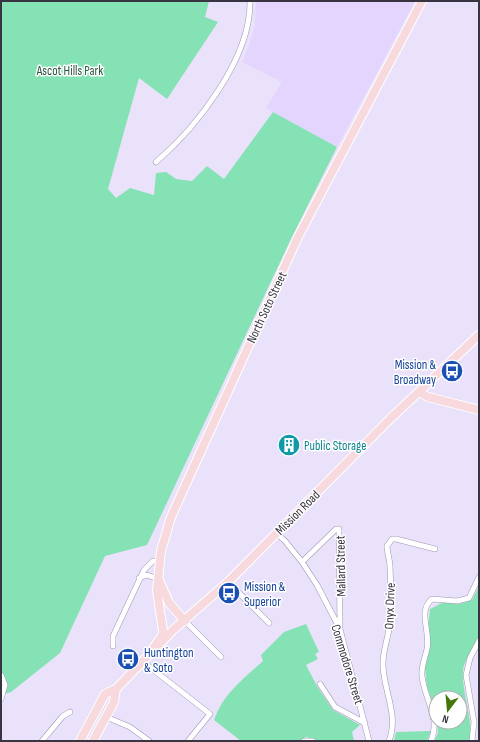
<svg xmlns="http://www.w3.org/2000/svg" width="480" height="742" viewBox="0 0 480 742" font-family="'Sofia Sans Condensed',sans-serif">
	<rect width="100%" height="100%" fill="#eae1fb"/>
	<path fill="#e3d5fd" d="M256,1H415L337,147L266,108L282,82L242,62L250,43L255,25Z"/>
	<path fill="#85e2b5" d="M1,1H209L205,17L218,22L167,99L139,78L108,189L116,198L130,188L154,195L156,173L166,172L176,179L192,181L207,166L224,179L273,112L337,147L291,239L147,545L105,556L60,653L11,692L1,695Z
		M479,586C479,597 480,630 478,638C474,649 464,659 463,671C462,695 473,717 470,741H434L438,733L437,722H460V698H436V713L427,687L425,668L430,641L428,627L430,609L446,601L459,604L472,600Z
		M306,624L319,652L315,654L318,659L306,665L318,688L333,710L360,725L352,732L354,741H320L306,737L300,741H241L214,720C223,694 243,679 263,661L261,655L284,632Z
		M431,731L427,741H394L396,732Z"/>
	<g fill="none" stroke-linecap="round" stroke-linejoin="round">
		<g stroke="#a095b3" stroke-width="6">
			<path id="minor" d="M156,162C197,127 251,58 250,1
				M276,533L285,541L302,562L317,585L340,629L369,741
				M302,562L336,529H339L340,628
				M139,578L147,575L158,579
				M228,582L269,623
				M185,621L221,657
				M113,646V636L144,570L153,561H160
				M142,661L210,714L188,741
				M1,675L5,685L1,699
				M320,684L335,707L365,723
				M106,717L130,727L149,741
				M42,741L63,716L70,712
				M304,741H313
				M389,741C399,715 384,692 383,666C382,651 389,637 390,622C391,603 391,585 390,567C390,559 387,553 387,546L392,539H396L435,549
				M431,741C441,718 424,698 422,676C421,666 425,658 427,649C431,632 417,611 432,599L457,601L469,598L479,577
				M472,741L474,722L466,675L470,658L479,641"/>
		</g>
		<g stroke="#fff" stroke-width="10">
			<path id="primary" d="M419,392L428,397L479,410
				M159,580L169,603L185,621
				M152,650L162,636L163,631L157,591L161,551L171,517L298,237L422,1
				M80,741L105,694L116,689L173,630L228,582L390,419L479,335
				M93,741L114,702L116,689"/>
		</g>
		<use href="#minor" stroke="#fff" stroke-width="5"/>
		<use href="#primary" stroke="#f7d9de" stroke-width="8"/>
	</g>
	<defs>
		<g id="bus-disc" transform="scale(1.15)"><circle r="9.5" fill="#1a4fb4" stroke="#fff"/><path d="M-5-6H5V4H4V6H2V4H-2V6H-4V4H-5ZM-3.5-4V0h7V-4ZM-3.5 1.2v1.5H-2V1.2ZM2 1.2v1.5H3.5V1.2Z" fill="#fff"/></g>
		<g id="building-disc" transform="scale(1.15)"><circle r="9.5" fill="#0f9aa8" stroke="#fff"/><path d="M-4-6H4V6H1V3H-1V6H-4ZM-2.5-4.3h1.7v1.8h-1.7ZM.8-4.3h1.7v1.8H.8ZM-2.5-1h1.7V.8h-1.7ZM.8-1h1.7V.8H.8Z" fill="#fff"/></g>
	</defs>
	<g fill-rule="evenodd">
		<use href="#bus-disc" x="452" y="371"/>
		<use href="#building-disc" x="289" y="445"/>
		<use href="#bus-disc" x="229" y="593"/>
		<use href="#bus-disc" x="128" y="659"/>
	</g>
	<g text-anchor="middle" stroke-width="3" stroke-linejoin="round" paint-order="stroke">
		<g font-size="13" fill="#28543f" stroke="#fff">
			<text x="70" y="75">Ascot Hills Park</text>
		</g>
		<g font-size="13" fill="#393441" stroke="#fff">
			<text transform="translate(266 307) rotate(-65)" y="5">North Soto Street</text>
			<text transform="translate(297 512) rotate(-45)" y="5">Mission Road</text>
			<text transform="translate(340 566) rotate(-91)" y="5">Mallard Street</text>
			<text transform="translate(389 606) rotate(-88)" y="5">Onyx Drive</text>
			<text transform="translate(348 664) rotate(73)" y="5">Commodore Street</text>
		</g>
		<g font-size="13" fill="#164399" stroke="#fff" text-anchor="start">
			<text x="436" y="369" text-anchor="end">Mission &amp;<tspan x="436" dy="15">Broadway</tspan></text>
			<text x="244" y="591">Mission &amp;<tspan x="244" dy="15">Superior</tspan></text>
			<text x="144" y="657">Huntington<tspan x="144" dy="15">&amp; Soto</tspan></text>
		</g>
		<g font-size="13" fill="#0d838f" stroke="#fff" text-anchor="start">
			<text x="304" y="450">Public Storage</text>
		</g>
	</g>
	<rect width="480" height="742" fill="none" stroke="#393441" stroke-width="4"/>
	<g transform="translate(448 710) rotate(196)"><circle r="19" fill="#ffffff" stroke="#b0aeb3"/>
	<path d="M0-3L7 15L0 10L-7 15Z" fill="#417807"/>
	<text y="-6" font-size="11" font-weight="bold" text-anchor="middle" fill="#393441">N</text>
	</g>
</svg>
